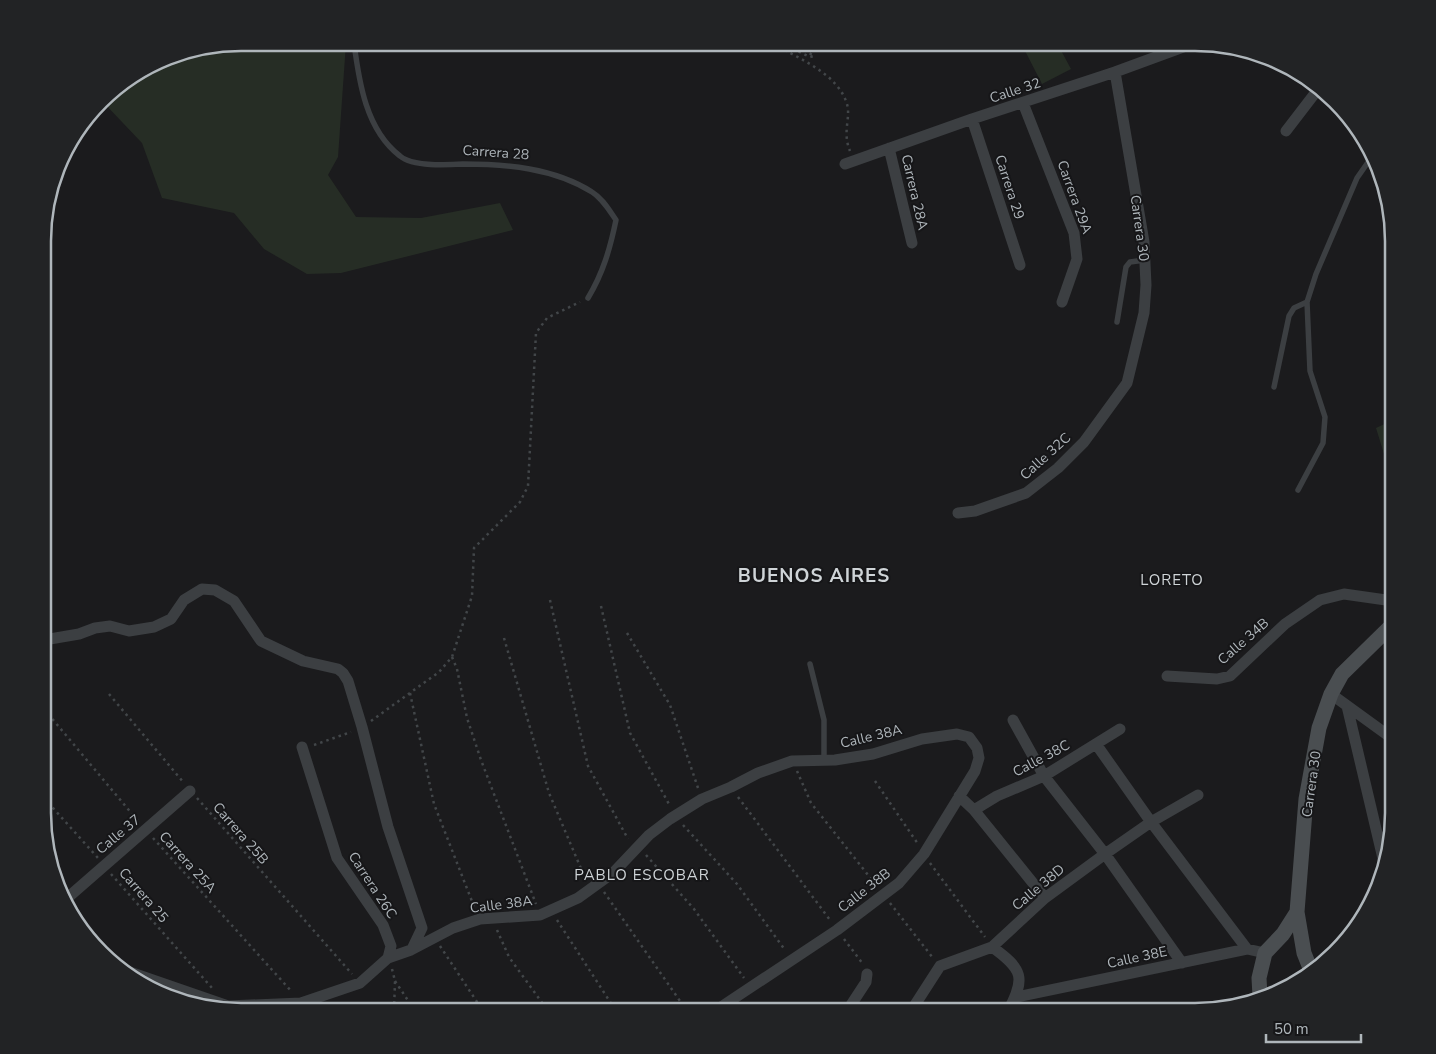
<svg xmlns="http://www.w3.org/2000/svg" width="1436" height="1054" viewBox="0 0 1436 1054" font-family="'Nunito Sans',sans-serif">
	<rect width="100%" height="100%" fill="#1b1b1d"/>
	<path fill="#262d25" d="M242,43H346L338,157L328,175L356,217L421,218L500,203L513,230L341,273L307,274L264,249L234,213L162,198L142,143L103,102L110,92L166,58Z
		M1021,43H1057L1071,69L1042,84Z
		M1393,420V450L1384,454L1376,428Z"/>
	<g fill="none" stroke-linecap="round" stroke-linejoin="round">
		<path stroke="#424649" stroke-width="2.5" stroke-dasharray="2.5 4" stroke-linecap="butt" d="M778,43L776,45C801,60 838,74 847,104C851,118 842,132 850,151
			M781,43L810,57L814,56L793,43
			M550,600L588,766L628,839
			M601,606L630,733L670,806
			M627,633L670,705L698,788
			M504,638L549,793L585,878
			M452,657L457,669L467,718L481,760L536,904
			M410,693L434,804L475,909
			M109,694L184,783
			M44,709L138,821
			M371,721L439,672L452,657L472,596L474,548L520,502L528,486L536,333L547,318L580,302
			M314,745L351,732
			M797,771L811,803L876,885
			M875,781L918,844
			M738,797L830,920
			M44,798L98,858
			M197,798L352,974
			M683,825L737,884L785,950
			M153,838L292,992
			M646,855L694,909L744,978
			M930,863L985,937
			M111,874L212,988
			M604,892L687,1011
			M890,903L933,958
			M557,920L616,1011
			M497,930L509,957L548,1011
			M844,939L863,964
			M440,946L483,1011
			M392,969L395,981L394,1011
			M395,981L415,1011"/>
		<path stroke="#3c3f42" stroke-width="5.5" d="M354,43C359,82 366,130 400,156C413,167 447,165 463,164C506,164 554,168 592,192C602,198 609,210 616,220C610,249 603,273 588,298
			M729,43L731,46
			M1117,322L1126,267L1130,262L1145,260
			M1274,387L1289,316L1294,308L1307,302
			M1298,490L1323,443L1325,417L1310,371L1307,302L1316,274L1357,178L1373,155
			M810,664L824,720V760"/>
		<path stroke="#3c3f42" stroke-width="11" d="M1023,103L1074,233L1077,259L1062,302
			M972,119L1020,265
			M1286,131L1319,88
			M889,148L912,243
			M845,164L972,119L1115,72L1194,43
			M958,513L975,511L1026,493L1058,468L1084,442L1127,383L1144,313L1146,285L1144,242L1115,72
			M44,640L79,634L95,628L110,626L129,631L154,627L171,619L184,600L202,589L215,590L234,601L261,641L303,661L338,669L343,673L348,681L362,727L388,827L422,928L412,949
			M1167,676L1217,679L1230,676L1285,624L1320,600L1344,594L1393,601
			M1331,694L1393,739
			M1347,706L1385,867
			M1013,720L1044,776L1105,854L1182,963
			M1096,744L1151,822L1247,949
			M302,747L337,858L383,925L391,946L388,958
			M959,796L974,810L1045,898
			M974,810L997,796L1044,776L1120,729
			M1380,844L1393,827
			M65,900L190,791
			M992,947C1023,969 1026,978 1008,1011
			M118,968L228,1006L301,1003L360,983L388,958L411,950L453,928L480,919L540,915L578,898L614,872L649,835L670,819L702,799L731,787L758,773L792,761L835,760L873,754L922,739L957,734L969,737L977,748L979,758L975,771L924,854L899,883L837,930L715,1011
			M1016,997L1247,949L1265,953
			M847,1011L866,982L867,974
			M911,1011L940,966L992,947L1045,898L1105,854L1151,822L1198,795"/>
		<path stroke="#4a4e51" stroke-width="15" d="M1310,968L1304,953L1297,912L1306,799L1319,728L1331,694L1342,674L1393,624
			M1260,996L1259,978L1265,953L1283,934L1297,912"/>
	</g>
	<g text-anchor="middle" stroke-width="4" stroke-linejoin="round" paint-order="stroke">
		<g font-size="14" fill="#afb6bb" stroke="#161618">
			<text transform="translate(1015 90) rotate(-18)" y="5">Calle 32</text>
			<text transform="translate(496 152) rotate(4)" y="5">Carrera 28</text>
			<text transform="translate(1010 187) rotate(72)" y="5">Carrera 29</text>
			<text transform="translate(915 192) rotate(77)" y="5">Carrera 28A</text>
			<text transform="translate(1075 197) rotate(70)" y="5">Carrera 29A</text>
			<text transform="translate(1140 228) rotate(82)" y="5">Carrera 30</text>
			<text transform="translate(1045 456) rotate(-42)" y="5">Calle 32C</text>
			<text transform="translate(1243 641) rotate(-41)" y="5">Calle 34B</text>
			<text transform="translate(871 736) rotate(-13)" y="5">Calle 38A</text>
			<text transform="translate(1041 758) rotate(-28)" y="5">Calle 38C</text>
			<text transform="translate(1311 784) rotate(-82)" y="5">Carrera 30</text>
			<text transform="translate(241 833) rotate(49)" y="5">Carrera 25B</text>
			<text transform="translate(118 834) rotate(-40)" y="5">Calle 37</text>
			<text transform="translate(188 862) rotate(48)" y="5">Carrera 25A</text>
			<text transform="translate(373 885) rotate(57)" y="5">Carrera 26C</text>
			<text transform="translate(1038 887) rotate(-40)" y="5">Calle 38D</text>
			<text transform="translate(864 890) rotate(-38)" y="5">Calle 38B</text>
			<text transform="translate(144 895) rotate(49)" y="5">Carrera 25</text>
			<text transform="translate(501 904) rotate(-7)" y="5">Calle 38A</text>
			<text transform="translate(1137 957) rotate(-12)" y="5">Calle 38E</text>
		</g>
		<g font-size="15" letter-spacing="1" fill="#cfd4d7" stroke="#161618">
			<text x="1172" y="585">LORETO</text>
			<text x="642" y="880">PABLO ESCOBAR</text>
		</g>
		<g font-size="19" font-weight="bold" letter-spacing="1" fill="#cfd4d7" stroke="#161618">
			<text x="814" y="582">BUENOS AIRES</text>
		</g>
	</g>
	<path d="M0 0H1436V1054H0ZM241 51H1195A190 190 0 0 1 1385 241V813A190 190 0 0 1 1195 1003H241A190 190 0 0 1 51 813V241A190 190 0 0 1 241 51Z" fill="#222325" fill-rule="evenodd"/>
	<path fill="none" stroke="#afb6bb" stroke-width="2.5" d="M241 51H1195A190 190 0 0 1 1385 241V813A190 190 0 0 1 1195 1003H241A190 190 0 0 1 51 813V241A190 190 0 0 1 241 51Z"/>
	<path d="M1266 1034v8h95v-8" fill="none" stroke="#afb6bb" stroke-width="2.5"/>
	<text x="1274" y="1034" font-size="15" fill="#afb6bb" stroke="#161618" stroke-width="4" paint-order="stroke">50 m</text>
</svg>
